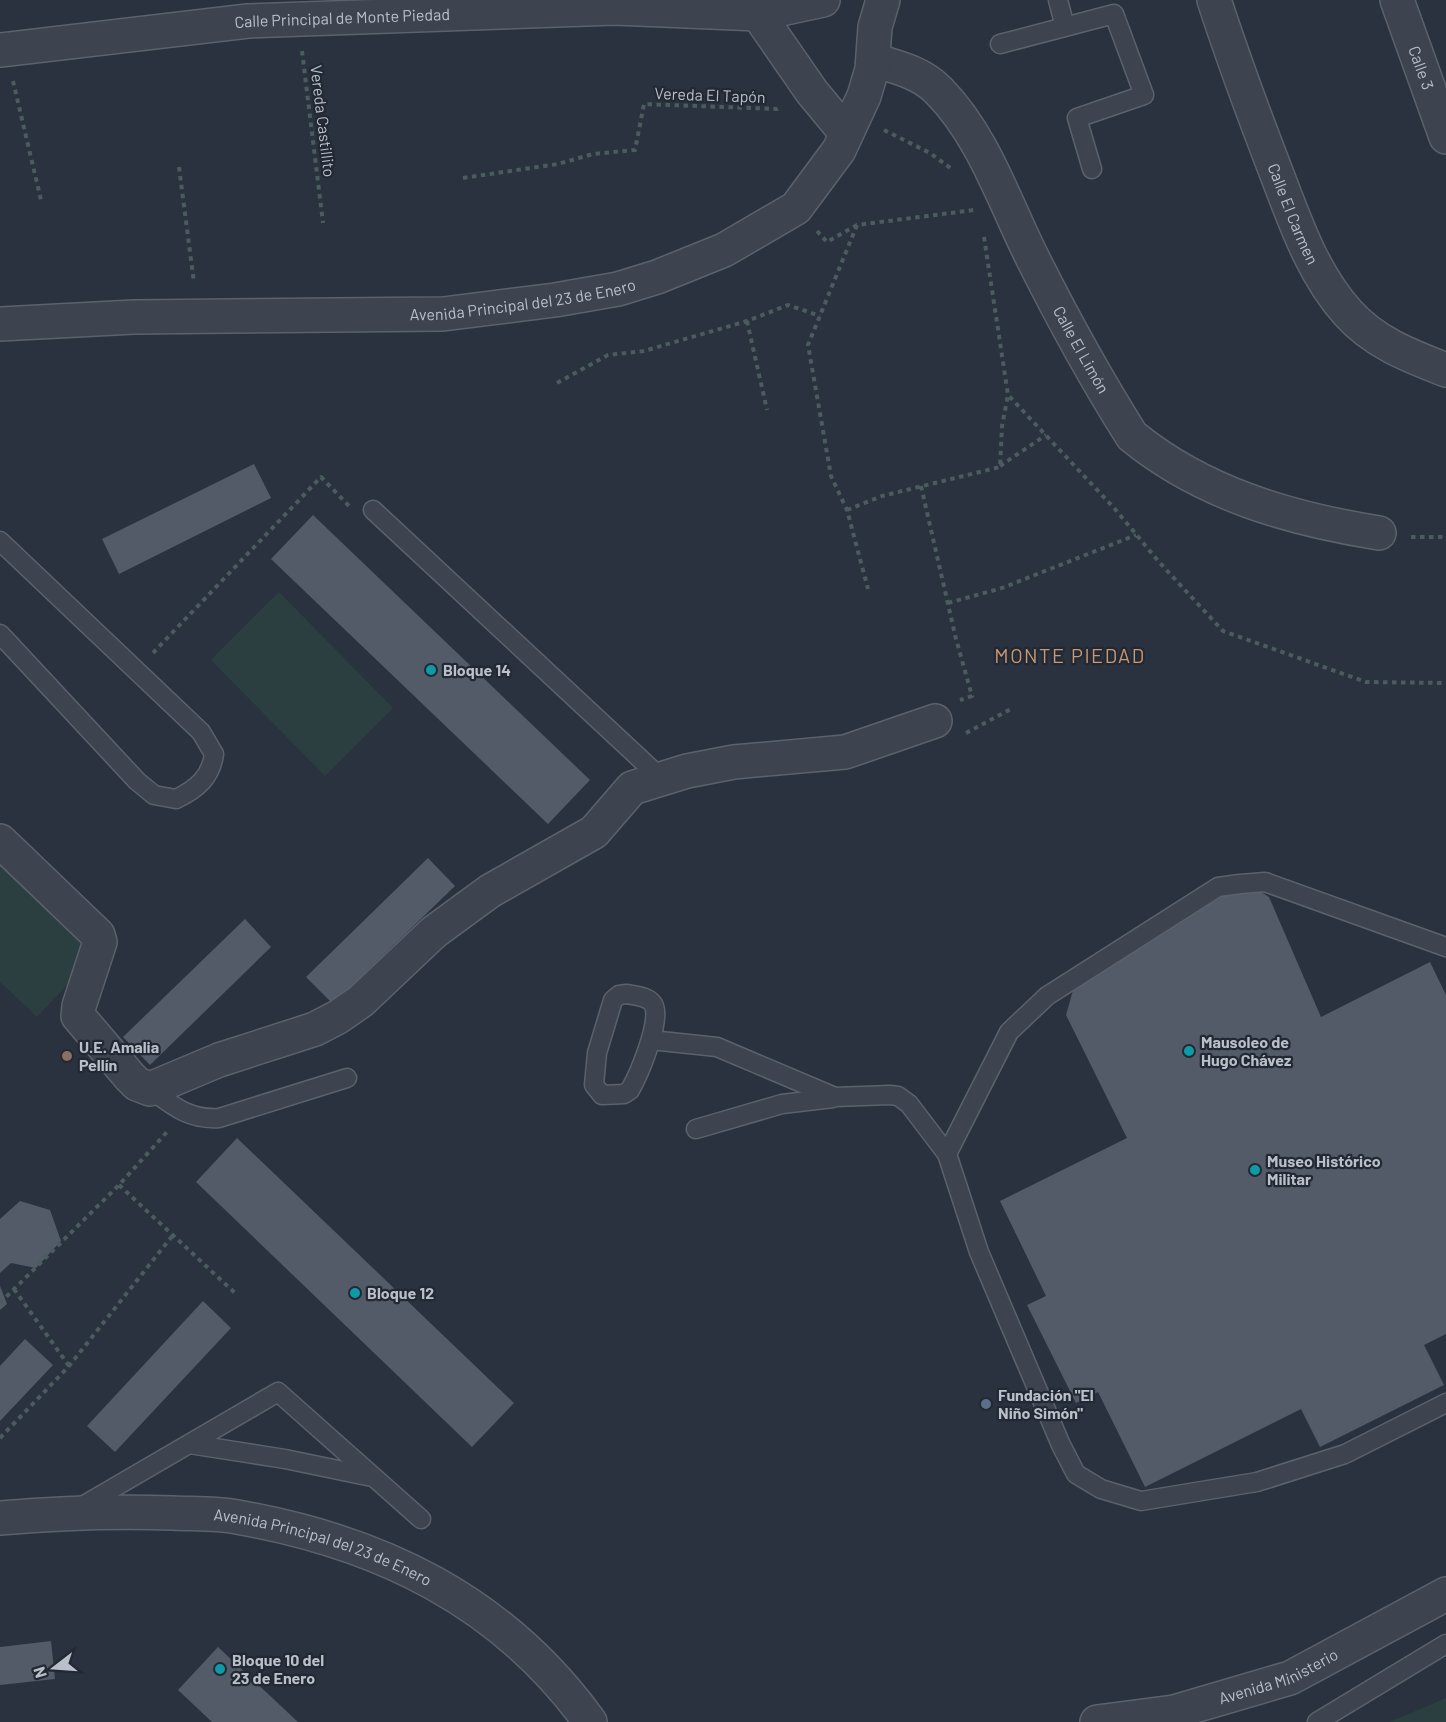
<svg xmlns="http://www.w3.org/2000/svg" width="1446" height="1722" viewBox="0 0 1446 1722" font-family="Barlow,sans-serif">
	<rect width="100%" height="100%" fill="#29323e"/>
	<path fill="#2c3f40" d="M279,592L393,708L325,776L211,660Z
		M0,857L99,951L37,1017L0,982Z
		M1446,1698V1722H1390Z"/>
	<path fill="#535b69" d="M254,464L271,498L119,574L102,539Z
		M313,515L590,780L548,824L271,559Z
		M428,858L455,886L333,1004L306,977Z
		M1248,883L1269,897L1321,1017L1430,962L1446,995V1334L1424,1345L1444,1385L1320,1447L1301,1409L1145,1487L1098,1392L1076,1403L1027,1305L1046,1296L1000,1201L1127,1138L1066,1015L1076,980L1113,955Z
		M245,919L271,947L150,1065L123,1037Z
		M237,1138L514,1403L472,1447L196,1182Z
		M20,1201L50,1210L61,1241L36,1268L11,1263L0,1273V1219Z
		M0,1286L7,1304L0,1310Z
		M203,1301L231,1328L115,1452L87,1426Z
		M25,1339L53,1365L0,1421V1366Z
		M51,1641L55,1679L0,1685V1647Z
		M218,1647L298,1722H212L178,1690Z"/>
	<g fill="none" stroke-linecap="round" stroke-linejoin="round">
		<g stroke="#5b626c" stroke-width="21">
			<path id="lane" d="M1058,0L1065,27
				M1000,44L1114,14L1144,95L1077,118L1092,169
				M373,510L662,779
				M0,541L201,732L214,754C211,777 197,789 176,799L154,795L137,781L0,634
				M627,994C635,996 648,996 653,1004C663,1019 638,1076 630,1090L624,1094L602,1095L594,1085L597,1053L613,1000L619,995Z
				M651,1040L717,1047L835,1097L890,1095L898,1096L909,1104L947,1154L979,1252L1061,1445L1076,1474L1101,1489L1141,1501L1257,1482L1345,1454L1446,1403
				M150,1089C173,1106 189,1120 219,1118L347,1078
				M696,1129L782,1104L833,1098
				M947,1154L1009,1032L1047,996L1218,887L1240,884L1265,882L1446,947
				M189,1444L285,1459L372,1477
				M79,1508L278,1392L421,1519
				M1317,1722L1446,1644"/>
		</g>
		<g stroke="#5b626c" stroke-width="36">
			<g id="street">
				<path id="s1" d="M1214,0C1233,58 1254,115 1276,172C1295,221 1312,273 1348,313C1375,343 1410,356 1446,370"/>
				<path id="s2" d="M1397,0L1446,137"/>
				<path d="M758,14L812,92L846,133"/>
				<path id="s3" d="M0,50L248,21L615,8L758,14L823,0"/>
				<path id="s4" d="M873,60C896,67 920,72 938,90C983,135 1004,201 1032,257C1062,317 1096,379 1132,436C1203,494 1291,519 1379,533"/>
				<path id="s5" d="M0,324L134,317L443,314L555,300L618,289L657,277L724,250L796,208L839,150L864,96L872,69L875,27L883,0"/>
				<path d="M0,841L98,935L100,942L79,1006L78,1016L130,1077L137,1084L150,1089L219,1060L315,1029L338,1017L361,1001L434,932L490,891L594,832L632,788L687,771L734,762L845,752L935,721"/>
				<path id="s6" d="M0,1518C58,1513 115,1511 173,1513C194,1514 216,1513 237,1517C380,1542 503,1601 590,1722"/>
				<path id="s7" d="M1097,1722L1174,1712L1290,1678L1446,1594"/>
			</g>
		</g>
		<path stroke="#4b5c5e" stroke-width="4" stroke-dasharray="4.5 4.5" stroke-linecap="butt" d="M302,51L323,223
			M13,81L41,200
			M884,130L930,153L953,170
			M179,167L194,283
			M463,178L558,164L593,154L635,150L644,104L777,109L781,107
			M857,225L808,345L831,476L847,510L868,589
			M817,231L827,242L857,225L974,210
			M984,237L1008,395L1115,509L1159,562L1223,631L1366,682L1446,683
			M747,321L767,410
			M557,383L608,355L644,351L747,321L788,305L820,316
			M1000,466L1046,435
			M921,486L956,639L972,696L960,700
			M847,510L882,496L1000,467L1002,426L1008,395
			M1411,537H1446
			M948,603L1002,588L1136,535
			M153,653L321,477L349,506
			M966,733L1011,709
			M119,1185L235,1293
			M14,1289L69,1366
			M0,1303L119,1185L167,1132
			M0,1438L69,1366L173,1235"/>
		<use href="#lane" stroke="#3d444f" stroke-width="18"/>
		<use href="#street" stroke="#3d444f" stroke-width="33"/>
	</g>
	<g fill="#0f9aa8" stroke="#222934" stroke-width="2">
		<circle cx="431" cy="670" r="6"/>
		<circle cx="1189" cy="1051" r="6"/>
		<circle cx="1255" cy="1170" r="6"/>
		<circle cx="355" cy="1293" r="6"/>
		<circle cx="220" cy="1669" r="6"/>
	</g>
	<circle fill="#8d6e63" stroke="#222934" stroke-width="2" cx="67" cy="1056" r="6"/>
	<circle fill="#5c6f8a" stroke="#222934" stroke-width="2" cx="986" cy="1404" r="6"/>
	<g text-anchor="middle" stroke-width="4.5" stroke-linejoin="round" paint-order="stroke">
		<g font-size="16" fill="#bac0c9" stroke="#222934">
			<text dy="6" stroke="none"><textPath href="#s3" startOffset="344">Calle Principal de Monte Piedad</textPath></text>
			<text dy="6" stroke="none"><textPath href="#s2" startOffset="72">Calle 3</textPath></text>
			<text transform="translate(710 95) rotate(2)" y="6">Vereda El Tapón</text>
			<text transform="translate(323 121) rotate(83)" y="6">Vereda Castillito</text>
			<text dy="6" stroke="none"><textPath href="#s1" startOffset="228">Calle El Carmen</textPath></text>
			<text dy="6" stroke="none"><textPath href="#s5" startOffset="524">Avenida Principal del 23 de Enero</textPath></text>
			<text dy="6" stroke="none"><textPath href="#s4" startOffset="370">Calle El Limón</textPath></text>
			<text dy="6" stroke="none"><textPath href="#s6" startOffset="328">Avenida Principal del 23 de Enero</textPath></text>
			<text dy="6" stroke="none"><textPath href="#s7" startOffset="188">Avenida Ministerio</textPath></text>
		</g>
		<g font-size="16" font-weight="bold" fill="#bac0c9" stroke="#222934" text-anchor="start">
			<text x="443" y="676">Bloque 14</text>
			<text x="1201" y="1048">Mausoleo de<tspan x="1201" dy="18">Hugo Chávez</tspan></text>
			<text x="79" y="1053">U.E. Amalia<tspan x="79" dy="18">Pellín</tspan></text>
			<text x="1267" y="1167">Museo Histórico<tspan x="1267" dy="18">Militar</tspan></text>
			<text x="367" y="1299">Bloque 12</text>
			<text x="998" y="1401">Fundación "El<tspan x="998" dy="18">Niño Simón"</tspan></text>
			<text x="232" y="1666">Bloque 10 del<tspan x="232" dy="18">23 de Enero</tspan></text>
		</g>
		<g font-size="20" letter-spacing="1.5" fill="#c99974" stroke="#222934">
			<text x="1070" y="663">MONTE PIEDAD</text>
		</g>
	</g>
	<g transform="translate(54 1668) rotate(253)" stroke="#222934" stroke-width="4.5" paint-order="stroke">
	<path d="M0-4.5L10 22L0 15L-10 22Z" fill="#bac0c9"/>
	<text y="-9" font-size="16" font-weight="bold" text-anchor="middle" fill="#bac0c9">N</text>
	</g>
</svg>
